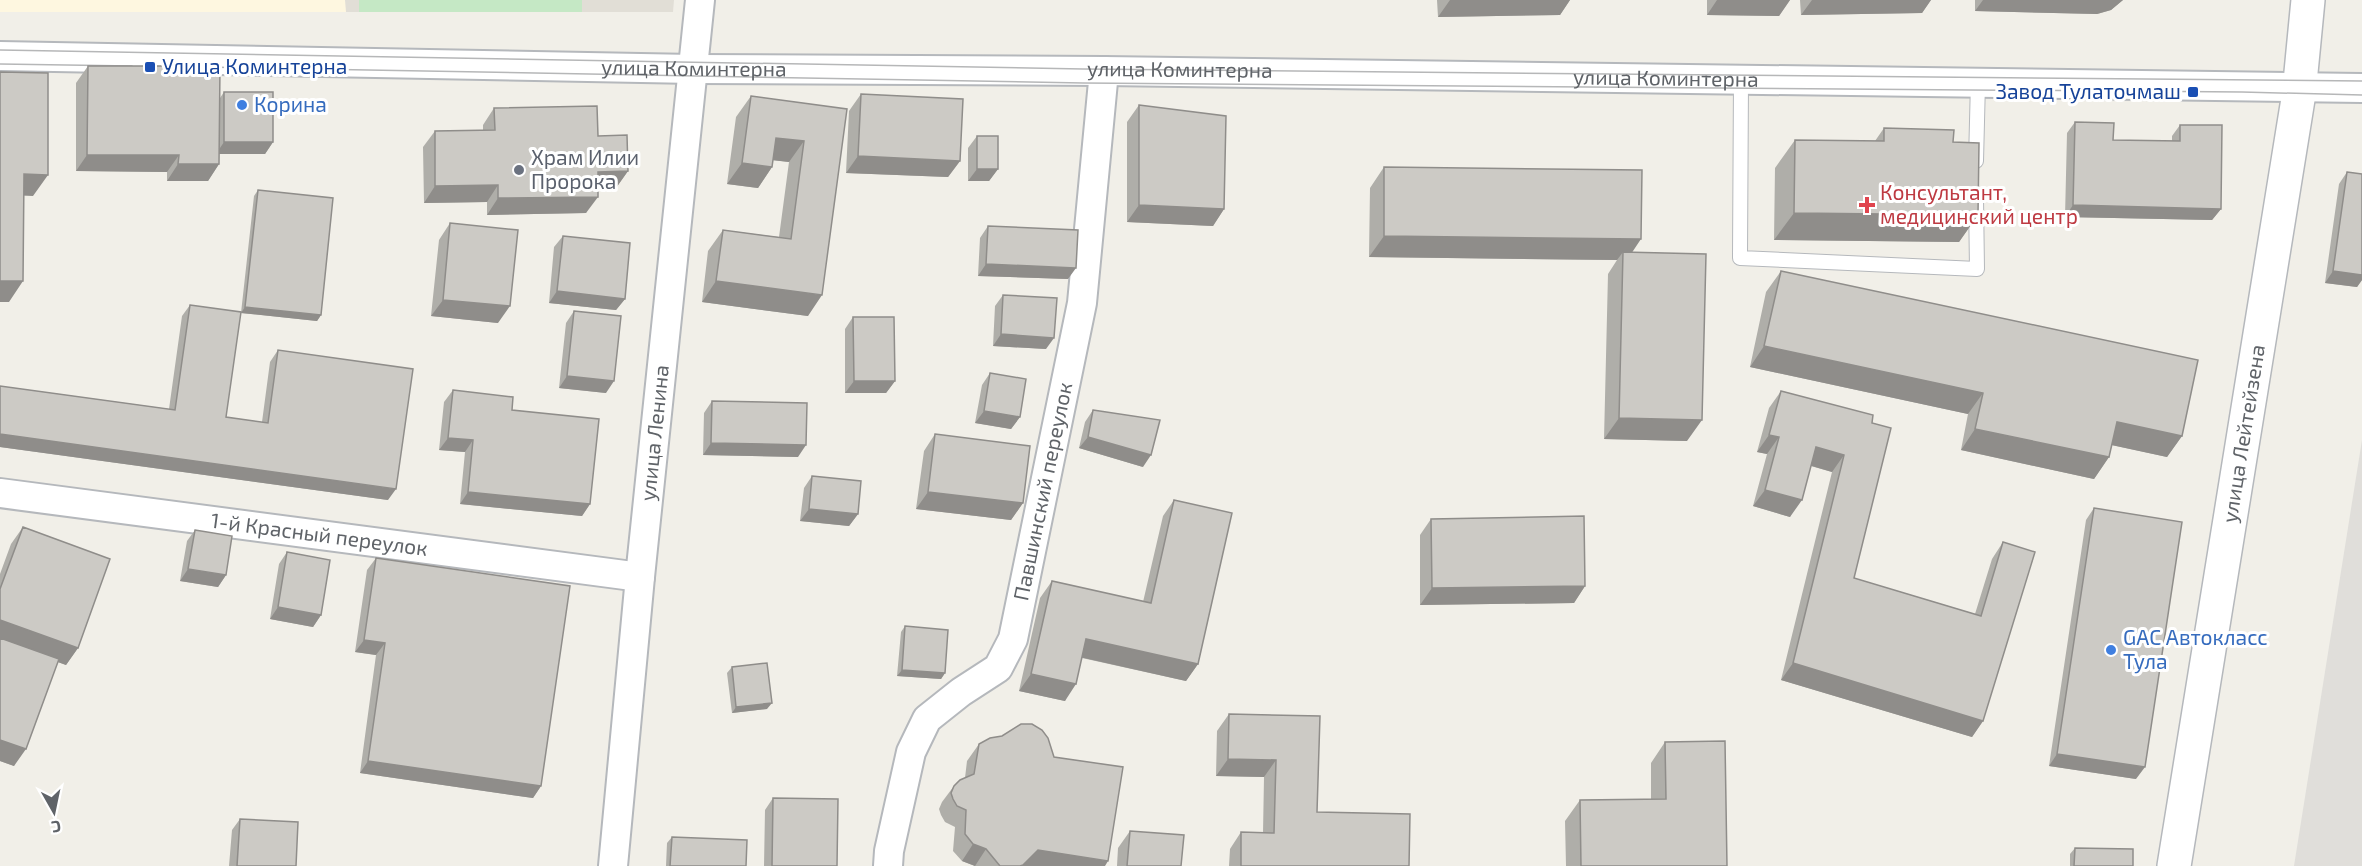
<svg xmlns="http://www.w3.org/2000/svg" width="2362" height="866" viewBox="0 0 2362 866" font-family="'Exo 2',sans-serif">
	<rect width="100%" height="100%" fill="#f1efe8"/>
	<path fill="#fef7e0" d="M0,0H674L582,12H0Z"/>
	<path fill="#e0deda" d="M2362,440V866H2294Z"/>
	<path fill="#e1ded6" d="M345,0H674L673,12H346Z"/>
	<path fill="#c5e8c5" d="M359,0H582V12H359Z"/>
	<g fill="none" stroke-linecap="round" stroke-linejoin="round">
		<g stroke="#b5b8bc" stroke-width="16">
			<path id="service" d="M1741,80L1740,258L1977,269L1976,199
				M1976,161L1978,82"/>
		</g>
		<g stroke="#b5b8bc" stroke-width="32">
			<g id="minor">
				<path id="s1" d="M0,56L694,69L1104,71L2362,88"/>
				<path id="s2" d="M0,493L640,577"/>
				<path id="s3" d="M613,866L640,577L700,0"/>
				<path id="s4" d="M888,866L889,851L911,752L927,719L961,692L998,668L1013,639L1082,303L1104,71"/>
			</g>
		</g>
		<g stroke="#b5b8bc" stroke-width="36">
			<g id="tertiary">
				<path id="s5" d="M2174,866L2299,93L2308,0"/>
			</g>
		</g>
		<use href="#service" stroke="#fff" stroke-width="14"/>
		<use href="#minor" stroke="#fff" stroke-width="28"/>
		<use href="#tertiary" stroke="#fff" stroke-width="33"/>
		<g stroke="#b6b7b8" stroke-width="1.5">
			<path id="s6" d="M0,50L1083,69L2362,81"/>
			<path d="M0,64L132,66"/>
			<path d="M204,67L1083,83L2242,92L2362,95"/>
		</g>
	</g>
	<path fill="#afaea9" d="M1437,0H1570L1560,15L1438,17Z
		M1707,0H1790L1779,16L1707,15Z
		M1800,0H1931L1922,13L1801,15Z
		M1975,0H2123L2111,10L2097,14L1975,11Z
		M88,66L220,98L224,92L273,142L265,154H219V164L208,181H167V172L76,171V83Z
		M861,94L960,161L948,177L846,173L849,111Z
		M751,96L847,109L808,316L702,302L708,251L723,230L779,237L789,162L773,160L772,167L758,188L727,184L736,117Z
		M1139,105L1224,209L1213,226L1127,222V122Z
		M494,108L598,136L628,171L616,188H598L586,213L487,215V202L424,203L423,147L435,131L483,130V125Z
		M2075,122L2113,140L2172,141V136L2180,125L2221,209L2212,220L2065,217L2067,133Z
		M1884,128L1953,142L1978,215L1959,242L1774,240L1775,168L1795,140L1875,141Z
		M977,136L998,169L989,181H968V148Z
		M1384,167L1632,253L1687,441L1604,439L1608,274L1617,260L1369,257L1370,188Z
		M2347,172L2362,174V280L2357,287L2325,283L2339,184Z
		M258,190L321,315L317,321L241,313L254,196Z
		M450,223L498,323L431,316L439,240Z
		M988,226L1068,279L978,276L980,238Z
		M563,236L625,299L616,310L549,303L554,247Z
		M1781,271L2182,436L2167,457L2112,445L2109,457L2094,479L1961,450L1968,414L1750,367L1766,292Z
		M1003,295L1046,349L993,346L995,306Z
		M190,305L226,417L262,422L270,362L278,350L388,500L0,447V386L169,409L182,316Z
		M574,311L606,393L559,388L566,323Z
		M853,317L895,381L886,393H845V329Z
		M990,373L1020,417L1011,429L975,423L982,385Z
		M453,390L512,410L590,504L582,516L460,504L465,452L439,450L444,402Z
		M1781,391L1872,423L1854,578L1975,614L1992,559L2003,542L1983,721L1972,737L1781,680L1832,472L1811,466L1790,517L1753,506L1767,454L1757,452L1769,408Z
		M712,401L798,457L703,455L704,413Z
		M1093,410L1143,467L1079,448L1085,422Z
		M935,434L1023,503L1011,520L916,509L924,451Z
		M812,476L858,514L849,526L800,521L804,488Z
		M1174,500L1198,664L1186,681L1082,658L1065,701L1019,691L1040,598L1052,581L1143,602L1163,516Z
		M2094,508L2136,779L2049,766L2086,520Z
		M1431,519L1585,586L1574,603L1420,605V535Z
		M23,527L78,648L66,665L58,662L14,766L0,761V574L11,544Z
		M195,530L226,575L218,587L180,581L187,541Z
		M287,552L321,615L313,627L270,619L279,564Z
		M376,558L541,786L533,798L360,773L376,655L355,652L367,570Z
		M905,626L945,673L941,679L897,676L901,632Z
		M732,667L767,709L732,713L727,673Z
		M1229,714L1320,716L1317,812L1409,866H1229L1230,849L1241,832L1263,833L1264,777L1216,776L1217,731Z
		M1665,742L1727,866H1566L1565,821L1580,800L1651,799V763Z
		M979,744L1054,757L1105,866H975L962,861L953,851L955,827L945,822L941,815L939,809L942,802L954,786L965,778L967,761Z
		M773,798L837,866H764L765,810Z
		M240,819L296,866H229L232,830Z
		M1130,831L1181,866H1117L1118,848Z
		M672,837L746,866H666L667,843Z
		M2075,848L2133,866H2070V854Z"/>
	<path fill="#8f8d8a" d="M1450,0H1570L1560,15L1438,17Z
		M1717,0H1790L1779,16L1707,15Z
		M1812,0H1931L1922,13L1801,15Z
		M1983,0H2123L2111,10L2097,14L1975,11Z
		M776,138L804,141L789,162L761,159Z
		M224,142H273L265,154H216Z
		M87,155H179L167,172L76,171Z
		M858,156L960,161L948,177L846,173Z
		M742,163L772,167L758,188L727,184Z
		M178,164H219L208,181H167Z
		M977,169H998L989,181H968Z
		M628,171L616,188L586,189L598,172Z
		M24,174L48,175L33,196L9,195Z
		M498,185L487,202L424,203L435,186Z
		M598,197L586,213L487,215L498,198Z
		M1139,205L1224,209L1213,226L1127,222Z
		M2073,205L2221,209L2212,220L2065,217Z
		M1794,213L1978,215L1959,242L1774,240Z
		M1384,236L1641,239L1627,260L1623,252L1617,260L1369,257Z
		M986,264L1076,268L1068,279L978,276Z
		M2333,271L2362,275V280L2357,287L2325,283Z
		M0,281H23L9,302H0Z
		M716,281L822,295L808,316L702,302Z
		M557,291L625,299L616,310L549,303Z
		M443,300L510,306L498,323L431,316Z
		M245,307L321,315L317,321L241,313Z
		M1001,334L1054,338L1046,349L993,346Z
		M1764,346L1983,393L1968,414L1750,367Z
		M567,376L614,381L606,393L559,388Z
		M854,381H895L886,393H845Z
		M984,411L1020,417L1011,429L975,423Z
		M1619,418L1702,420L1687,441L1604,439Z
		M2117,422L2182,436L2167,457L2102,443Z
		M1975,429L2109,457L2094,479L1961,450Z
		M0,434L396,489L388,500L0,447Z
		M1769,435L1779,437L1767,454L1757,452Z
		M1088,437L1151,455L1143,467L1079,448Z
		M448,438L473,440L465,452L439,450Z
		M711,443L806,445L798,457L703,455Z
		M1816,447L1844,455L1832,472L1805,464Z
		M1765,490L1802,500L1790,517L1753,506Z
		M468,492L590,504L582,516L460,504Z
		M928,492L1023,503L1011,520L916,509Z
		M809,509L858,514L849,526L800,521Z
		M188,569L226,575L218,587L180,581Z
		M1585,586L1574,603L1420,605L1432,588Z
		M278,607L321,615L313,627L270,619Z
		M0,620L78,648L66,665L0,641Z
		M1086,639L1198,664L1186,681L1075,656Z
		M364,640L385,643L376,655L355,652Z
		M1793,663L1983,721L1972,737L1781,680Z
		M902,670L945,673L941,679L897,676Z
		M1031,674L1076,684L1065,701L1019,691Z
		M772,703L767,709L732,713L736,707Z
		M0,740L26,749L14,766L0,761Z
		M2057,754L2145,767L2136,779L2049,766Z
		M1228,759L1276,760L1264,777L1216,776Z
		M368,761L541,786L533,798L360,773Z
		M973,844L986,849L975,866L962,861Z
		M1038,850L1108,861L1105,866H1020Z"/>
	<path fill="#cccac5" stroke="#8f8d8a" stroke-width="1.5" d="M88,66H220L219,164H178L179,155H87Z
		M0,72L48,73V175L24,174L23,281H0Z
		M224,92H273V142H224Z
		M861,94L963,99L960,161L858,156Z
		M751,96L847,109L822,295L716,281L723,230L791,239L804,141L776,138L772,167L742,163Z
		M1139,105L1226,116L1224,209L1139,205Z
		M597,106L598,136L627,135L628,171L598,172V197L498,198V185L435,186V131L495,130L494,108Z
		M2075,122L2114,123L2113,140L2180,141V125H2222L2221,209L2073,205Z
		M1884,128L1954,130L1953,142L1979,143L1978,215L1794,213L1795,140L1884,141Z
		M977,136H998V169H977Z
		M1384,167L1642,170L1641,239L1384,236Z
		M2347,172L2362,174V275L2333,271Z
		M258,190L333,198L321,315L245,307Z
		M450,223L518,230L510,306L443,300Z
		M988,226L1078,230L1076,268L986,264Z
		M563,236L630,243L625,299L557,291Z
		M1623,252L1706,254L1702,420L1619,418Z
		M1781,271L2198,360L2182,436L2117,422L2109,457L1975,429L1983,393L1764,346Z
		M1003,295L1057,298L1054,338L1001,334Z
		M190,305L241,312L226,417L268,423L278,350L413,369L396,489L0,434V386L175,410Z
		M574,311L621,316L614,381L567,376Z
		M853,317H894L895,381H854Z
		M990,373L1026,379L1020,417L984,411Z
		M453,390L513,397L512,410L599,419L590,504L468,492L473,440L448,438Z
		M1781,391L1873,415L1872,423L1891,428L1854,578L1981,616L2003,542L2035,552L1983,721L1793,663L1844,455L1816,447L1802,500L1765,490L1779,437L1769,435Z
		M712,401L807,403L806,445L711,443Z
		M1093,410L1160,420L1151,455L1088,437Z
		M935,434L1030,446L1023,503L928,492Z
		M812,476L861,481L858,514L809,509Z
		M1174,500L1232,513L1198,664L1086,639L1076,684L1031,674L1052,581L1151,603Z
		M2094,508L2182,522L2145,767L2057,754Z
		M1584,516L1585,586L1432,588L1431,519Z
		M23,527L110,559L78,648L0,620V589Z
		M195,530L232,536L226,575L188,569Z
		M287,552L330,560L321,615L278,607Z
		M376,558L570,586L541,786L368,761L385,643L364,640Z
		M905,626L948,630L945,673L902,670Z
		M0,638L59,659L26,749L0,740Z
		M767,663L772,703L736,707L732,667Z
		M1229,714L1320,716L1317,812L1410,814L1409,866H1241V832L1274,833L1276,760L1228,759Z
		M1021,724H1032L1042,730L1048,738L1054,757L1123,767L1108,861L1038,850L1023,865L1020,866H1000L986,849L973,844L965,834L966,810L957,806L953,799L951,793L954,786L960,780L974,774L979,744L990,738L1002,736Z
		M1725,741L1727,866H1581L1580,800L1666,799L1665,742Z
		M773,798L838,799L837,866H772Z
		M240,819L298,822L296,866H237Z
		M1130,831L1184,835L1181,866H1127Z
		M672,837L747,840L746,866H670Z
		M2075,848L2133,849V866H2074Z"/>
	<g fill="#1a4fb4" stroke="#fff" stroke-width="2">
		<rect x="144" y="61" width="12" height="12" rx="3"/>
		<rect x="2187" y="86" width="12" height="12" rx="3"/>
	</g>
	<g fill="#3f7fe0" stroke="#fff" stroke-width="2">
		<circle cx="242" cy="105" r="6"/>
		<circle cx="2111" cy="650" r="6"/>
	</g>
	<circle fill="#6b7280" stroke="#fff" stroke-width="2" cx="519" cy="170" r="6"/>
	<path fill="#e0444e" stroke="#fff" stroke-width="2" d="M1864 196h6v6h6v6h-6v6h-6v-6h-6v-6h6z"/>
	<g text-anchor="middle" stroke-width="6" stroke-linejoin="round" paint-order="stroke">
		<g font-size="21" fill="#164399" stroke="#fff" text-anchor="start">
			<text x="162" y="74">Улица Коминтерна</text>
			<text x="2181" y="99" text-anchor="end">Завод Тулаточмаш</text>
		</g>
		<g font-size="21" fill="#5f6368" stroke="#fff">
			<text dy="7" stroke="none"><textPath href="#s1" startOffset="694">улица Коминтерна</textPath></text>
			<text dy="7" stroke="none"><textPath href="#s6" startOffset="1180">улица Коминтерна</textPath></text>
			<text dy="7" stroke="none"><textPath href="#s1" startOffset="1666">улица Коминтерна</textPath></text>
			<text dy="7" stroke="none"><textPath href="#s3" startOffset="435">улица Ленина</textPath></text>
			<text dy="7" stroke="none"><textPath href="#s5" startOffset="438">улица Лейтейзена</textPath></text>
			<text dy="7" stroke="none"><textPath href="#s4" startOffset="424">Павшинский переулок</textPath></text>
			<text dy="7" stroke="none"><textPath href="#s2" startOffset="322">1-й Красный переулок</textPath></text>
		</g>
		<g font-size="21" fill="#366cbe" stroke="#fff" text-anchor="start">
			<text x="254" y="112">Корина</text>
			<text x="2123" y="645">GAC Автокласс<tspan x="2123" dy="24">Тула</tspan></text>
		</g>
		<g font-size="21" fill="#5b616d" stroke="#fff" text-anchor="start">
			<text x="531" y="165">Храм Илии<tspan x="531" dy="24">Пророка</tspan></text>
		</g>
		<g font-size="21" fill="#be3a42" stroke="#fff" text-anchor="start">
			<text x="1880" y="200">Консультант,<tspan x="1880" dy="24">медицинский центр</tspan></text>
		</g>
	</g>
	<g transform="translate(54 812) rotate(171)" stroke="#ffffff" stroke-width="4.5" paint-order="stroke">
	<path d="M0-4.5L10 22L0 15L-10 22Z" fill="#5f6368"/>
	<text y="-9" font-size="16" font-weight="bold" text-anchor="middle" fill="#5f6368">С</text>
	</g>
</svg>
